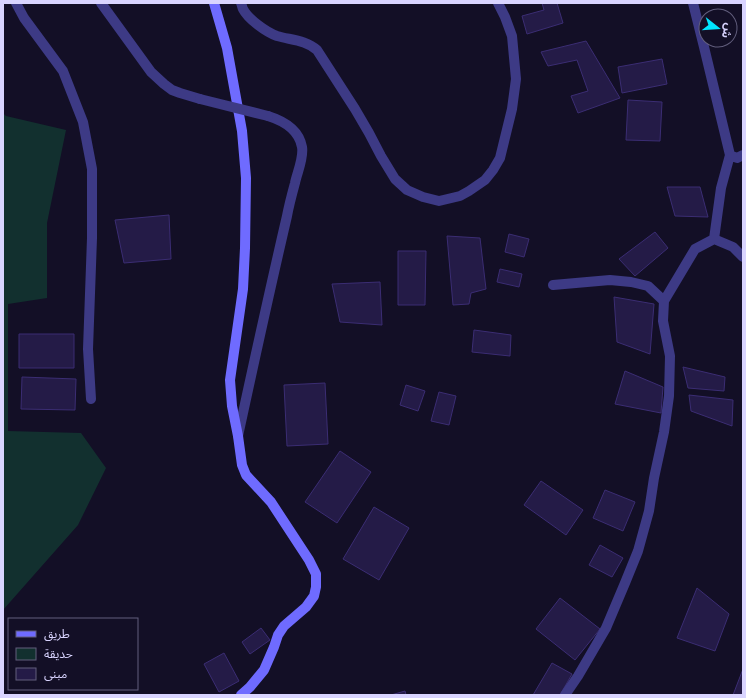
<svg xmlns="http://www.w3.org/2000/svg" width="746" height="698" viewBox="0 0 746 698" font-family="Roboto,'Noto Sans Arabic',sans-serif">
	<rect width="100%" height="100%" fill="#130f26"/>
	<path fill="#12302f" d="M3,113L6,116L66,130L47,223V298L8,304V431L81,433L106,468L78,525L3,610Z"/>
	<path fill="#241b47" stroke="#3b2d73" d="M542,3H557L563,23L527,34L522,16L544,10Z
		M586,41L620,98L578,113L571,96L588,91L577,60L548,66L541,52Z
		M662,59L667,84L622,93L618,67Z
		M628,100L662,102L660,141L626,140Z
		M667,187H700L708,217L675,216Z
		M169,215L171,259L124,263L115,220Z
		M655,232L668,248L635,276L619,259Z
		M509,234L529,239L524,257L505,252Z
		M447,236L480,238L486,289L471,293L469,304L453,305Z
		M398,251H426L425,305H398Z
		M500,269L522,274L519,287L497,282Z
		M380,282L382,325L340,322L332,284Z
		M614,297L654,304L650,354L617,342Z
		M474,330L511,335L510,356L472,352Z
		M19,334H74V368H19Z
		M683,367L725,377L724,391L688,388Z
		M625,371L663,387L661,413L615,404Z
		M22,377L76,379L75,410L21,409Z
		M325,383L328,444L287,446L284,385Z
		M406,385L425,391L418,411L400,405Z
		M439,392L456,396L449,425L431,421Z
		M689,395L733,400L732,426L691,411Z
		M340,451L371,472L337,523L305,502Z
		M541,481L583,510L566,535L524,505Z
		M605,490L635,502L623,531L593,518Z
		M374,507L409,528L379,580L343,559Z
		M600,545L623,558L612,577L589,565Z
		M697,588L729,614L715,651L677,638Z
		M560,598L600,629L575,660L536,629Z
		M261,628L270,640L250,654L242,642Z
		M224,653L239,681L219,692L204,664Z
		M552,663L572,674L560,695H533Z
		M743,669V695H733Z
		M405,691L406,695H391Z"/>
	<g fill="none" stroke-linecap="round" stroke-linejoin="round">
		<path stroke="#3d3a85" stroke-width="10" d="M16,3L24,18L63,71L83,122L92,169V238L88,349L91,399
			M101,3L151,72L164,84L172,90L180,93L200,99
			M241,3C242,5 242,7 243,9C248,19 266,32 277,36C291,40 306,40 317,50L355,109L369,133L381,156L395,179L407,190L423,197L439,201L460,196L469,191L485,180L493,170L500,158L512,109L516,79L512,36L505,17L498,3
			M693,3L704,47L730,155
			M714,239L733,247L743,257
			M553,285L610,280L631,282L648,286L664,301L663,321L670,356L669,396L664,432L654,478L649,511L638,551L625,583L606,628L578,676L565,695
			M664,301L695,249L714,239L721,188L730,155L737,158L743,155
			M238,436C254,362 270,289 287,216C289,205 292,194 295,183C297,173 304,158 302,147C299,130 284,121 268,116"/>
		<path stroke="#6f6bff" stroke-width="10" d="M214,3L227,48L242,131L246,178L245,248L243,289L230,380L232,406L238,436L242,465L246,475L271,502L309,560L316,574V587L314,596L306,607L284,626L278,635L274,647L264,670L250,687L241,695"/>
		<path stroke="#3d3a85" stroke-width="10" d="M200,99L268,116"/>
	</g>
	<rect width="746" height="698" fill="none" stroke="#d9d4ff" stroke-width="8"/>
	<rect x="8" y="618" width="130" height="72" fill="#130f26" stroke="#625e7d"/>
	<rect x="16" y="631" width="20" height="6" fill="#6f6bff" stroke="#625e7d"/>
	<text x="44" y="638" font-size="12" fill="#d9d4ff">طريق</text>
	<rect x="16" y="648" width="20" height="12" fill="#12302f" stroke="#625e7d"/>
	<text x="44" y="658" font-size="12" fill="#d9d4ff">حديقة</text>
	<rect x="16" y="668" width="20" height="12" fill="#241b47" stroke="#625e7d"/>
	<text x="44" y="678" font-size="12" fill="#d9d4ff">مبنى</text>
	<g transform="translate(718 28) rotate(107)"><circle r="19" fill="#130f26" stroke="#625e7d"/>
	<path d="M0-3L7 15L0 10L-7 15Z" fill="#00e5ff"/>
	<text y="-6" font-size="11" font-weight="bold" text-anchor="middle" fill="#d9d4ff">ش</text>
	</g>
</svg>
